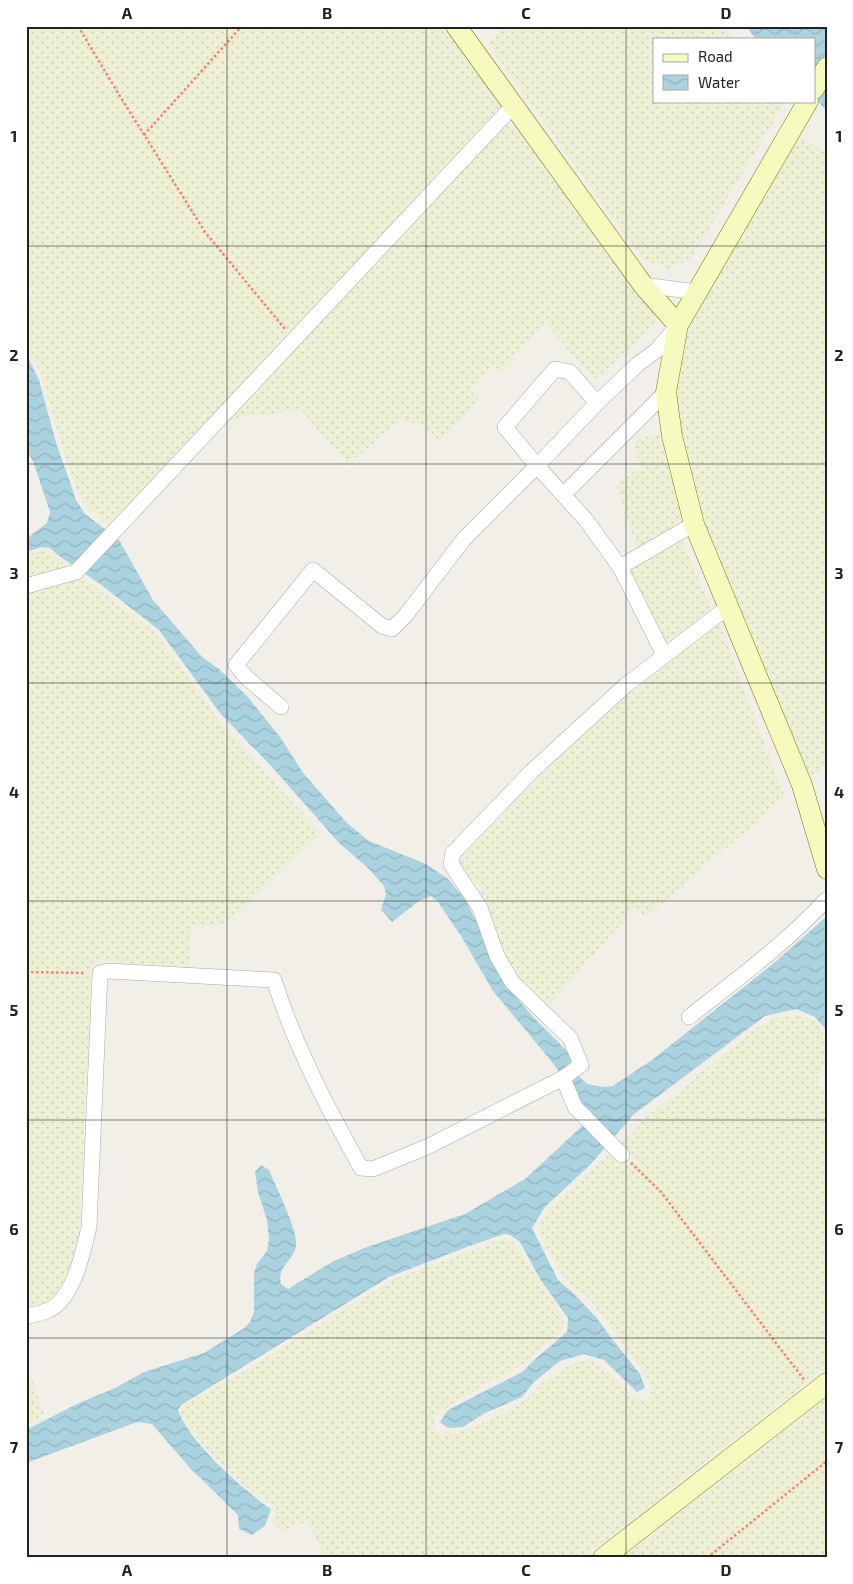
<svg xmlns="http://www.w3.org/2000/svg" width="853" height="1584" viewBox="0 0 853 1584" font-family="'Exo 2',sans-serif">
	<defs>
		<pattern id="farmland-dots" width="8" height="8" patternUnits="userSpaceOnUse" patternTransform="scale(1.25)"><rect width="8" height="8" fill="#eef0d5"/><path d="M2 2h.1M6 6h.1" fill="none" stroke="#ccceb7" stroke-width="1.8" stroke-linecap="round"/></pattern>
		<pattern id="water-waves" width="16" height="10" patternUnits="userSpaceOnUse" patternTransform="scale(1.25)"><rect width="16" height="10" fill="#aad3df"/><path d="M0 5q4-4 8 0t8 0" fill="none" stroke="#92b5bf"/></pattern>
	</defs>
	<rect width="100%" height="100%" fill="#f2efe9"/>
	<path fill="url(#farmland-dots)" d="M26,26H445L500,101L501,107L112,529L83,503L72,478L39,370L26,344V307L33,299L31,288L26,285Z
		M503,26H722L735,39H654V101H786L692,257L670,270L642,259L488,44Z
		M508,123L515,127L657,318L654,326L595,380L545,323L500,373L493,366L471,390L479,400L440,441L419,425L400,419L348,466L301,410L230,419Z
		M799,137L827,153V766L806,778L712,547L681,442L676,404V383L682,348L699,304Z
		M659,434L682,512L672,530L637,548L617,486L618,483L641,467L633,446L638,439Z
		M677,539L683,542L711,607L668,645H664L629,570Z
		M45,549L153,631L175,659L223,726L321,833L230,921L215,926H191L189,969L97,960L92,964L79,1234L68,1273L56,1295L46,1303L26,1307V555Z
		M718,619L785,798L646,917L636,907L548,1007L535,999L507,966L494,935L480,888L461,867L458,859L572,744Z
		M790,1015L802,1016L815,1021L827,1040V1061L818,1076L819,1086L827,1093V1367L583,1558H326L307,1521L282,1532L272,1521L275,1512L271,1506L241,1483L210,1454L184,1420L180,1412L184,1405L241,1373L394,1279L502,1239L513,1242L554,1303L564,1322L562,1331L525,1363L456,1401L436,1416L433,1427L439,1437L466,1430L513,1408L529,1397L541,1383L574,1363L587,1359L598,1363L639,1400L648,1399L654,1387L591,1301L583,1293L576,1290L563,1277L538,1232L539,1223L552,1206L632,1133L643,1120L755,1029L773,1019Z
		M26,1363L44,1414L26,1426Z
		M827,1397V1558H623Z"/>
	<path fill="url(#water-waves)" d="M747,26H827V112L814,97V39H755Z
		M26,353L39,380L57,446L69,479L76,500L85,514L119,540L153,600L202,657L219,669L247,696L280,737L304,774L347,823L369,841L426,864L448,879L465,899L513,993L534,1018L569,1053L579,1076L587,1084L604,1087L613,1086L652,1060L774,963L827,916V1031L815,1017L796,1009L765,1016L633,1115L591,1164L545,1207L532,1228L558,1280L573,1293L596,1317L612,1339L640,1374L645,1388L637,1392L604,1360L584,1354L560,1361L534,1382L522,1397L485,1413L463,1427L448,1428L440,1422L448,1410L522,1372L534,1360L567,1332L568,1318L540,1279L520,1242L510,1235L504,1234L472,1245L389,1277L181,1405L178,1410C188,1441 244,1491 271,1509L265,1526L252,1535L239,1529L238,1515L190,1468L152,1424L137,1422L26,1463V1430L79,1403L115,1388L144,1372L204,1353L243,1329L250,1322L254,1312V1273L257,1264L267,1251L269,1239L267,1220L258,1192L255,1172L261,1165L269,1170C275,1185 299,1232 296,1246C292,1263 277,1266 281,1284L288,1289L332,1262L364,1248L465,1214L525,1179L581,1127L590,1115L552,1062L493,991L461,936L438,902L431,896L419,901L392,922L381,910L386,894L384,886L368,868L339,843L272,767L220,713L159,630L100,584L59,556L50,548L42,547L26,552V539L47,523L50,512L34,464L26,447Z"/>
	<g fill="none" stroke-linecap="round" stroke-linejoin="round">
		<g stroke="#a9a9a9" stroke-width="16">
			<path id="street" d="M643,285L697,292
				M597,403L570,372L555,369L505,427L537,466L586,520L620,567L664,655
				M563,495L666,392
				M620,567L694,524
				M26,586L76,572L513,106
				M281,707L246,677L236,665L313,570L382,626L392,629L405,616L464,539L537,466L597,403L638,364L657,350L677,326
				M689,1017C737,979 785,944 827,899
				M563,1078L575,1107L622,1155
				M26,1316C34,1315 42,1313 49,1310C74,1298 83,1252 89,1227L100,973L108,971L274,980C295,1046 327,1107 361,1168L373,1169L429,1146L563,1078L581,1065L570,1038L512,982L497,956L480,908L451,864L453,853L532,771L626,685L728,607"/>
		</g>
		<g stroke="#707d05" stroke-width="21">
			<path id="secondary" d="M456,26L643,285L678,325
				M814,89L827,67
				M808,101L678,325L666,392L672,436L694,524L802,785L827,869
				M603,1558L827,1383"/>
		</g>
		<path stroke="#fa8072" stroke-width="2.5" stroke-dasharray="2.5 2.5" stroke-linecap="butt" d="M78,26L118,93L205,232L285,329
			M144,135L242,26
			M26,972L86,973
			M631,1163L661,1192L805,1381
			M707,1558L827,1461"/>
		<use href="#street" stroke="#fff" stroke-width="15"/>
		<use href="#secondary" stroke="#f7fabf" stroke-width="20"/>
	</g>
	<path fill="none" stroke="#222" stroke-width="1" stroke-opacity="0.55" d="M227,26V1558M426,26V1558M626,26V1558M26,246H827M26,464H827M26,683H827M26,901H827M26,1120H827M26,1338H827"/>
	<rect width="853" height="1584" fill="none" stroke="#ffffff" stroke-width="55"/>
	<rect x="653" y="38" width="162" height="65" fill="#ffffff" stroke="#a7a7a7"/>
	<rect x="663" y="54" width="25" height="8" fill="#f7fabf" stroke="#a7a7a7"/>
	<text x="698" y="62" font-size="15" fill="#222222">Road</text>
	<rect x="663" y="75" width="25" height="15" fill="url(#water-waves)" stroke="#a7a7a7"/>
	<text x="698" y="88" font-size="15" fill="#222222">Water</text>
	<rect x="28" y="28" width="798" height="1528" fill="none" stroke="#222" stroke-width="2"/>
	<g font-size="16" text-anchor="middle" font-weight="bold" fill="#222">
		<text x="127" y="19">A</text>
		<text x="327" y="19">B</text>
		<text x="526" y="19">C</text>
		<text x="726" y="19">D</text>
		<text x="14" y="142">1</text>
		<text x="839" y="142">1</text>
		<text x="14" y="361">2</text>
		<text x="839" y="361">2</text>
		<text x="14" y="579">3</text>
		<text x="839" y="579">3</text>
		<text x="14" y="798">4</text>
		<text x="839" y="798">4</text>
		<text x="14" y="1016">5</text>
		<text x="839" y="1016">5</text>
		<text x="14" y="1235">6</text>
		<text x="839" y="1235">6</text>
		<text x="14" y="1453">7</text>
		<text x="839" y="1453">7</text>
		<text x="127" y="1576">A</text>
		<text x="327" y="1576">B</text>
		<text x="526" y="1576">C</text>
		<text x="726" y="1576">D</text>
	</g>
</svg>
